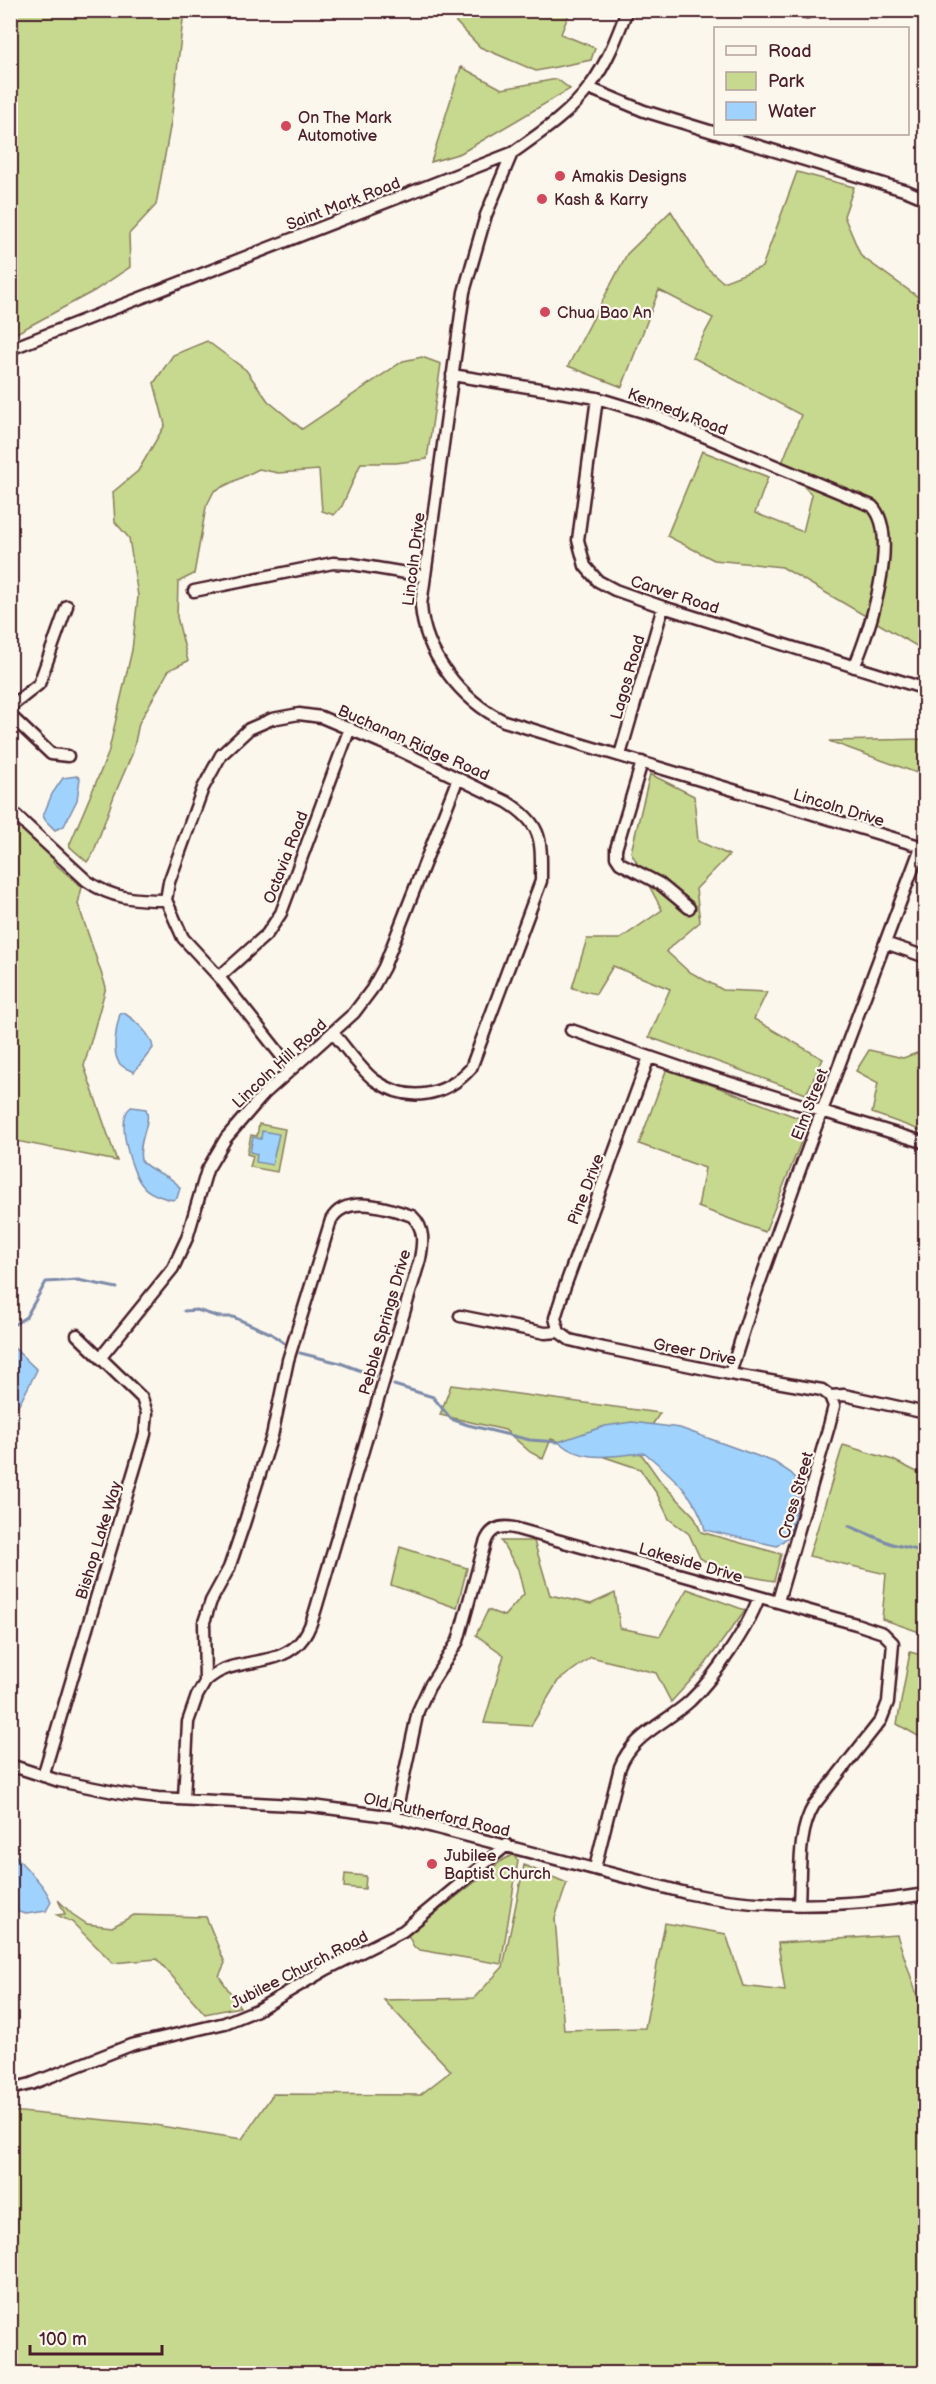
<svg xmlns="http://www.w3.org/2000/svg" width="936" height="2384" viewBox="0 0 936 2384" font-family="'Balsamiq Sans',sans-serif">
	<rect width="100%" height="100%" fill="#fbf7ec"/>
	<filter id="ink" filterUnits="userSpaceOnUse"><feTurbulence type="fractalNoise" baseFrequency=".0167" numOctaves="2"/><feDisplacementMap in="SourceGraphic" scale="12" xChannelSelector="R" yChannelSelector="G"/><feConvolveMatrix kernelMatrix="1 2 1 2 8 2 1 2 1" color-interpolation-filters="sRGB"/></filter>
	<g filter="url(#ink)">
		<path fill="#c6d98e" stroke="#887c5c" stroke-width="1.5" d="M11,10L184,11L171,122L156,205L129,234L130,267L94,291L11,336Z
			M450,11H570L561,34L595,48L591,60L536,71L480,47L454,20Z
			M461,67L502,89L557,79L570,89L461,153L431,162Z
			M797,172L854,187L844,216L861,256L925,302V651L782,567L714,560L667,536L702,451L768,477L755,513L803,532L812,495L782,463L801,415L692,357L713,318L659,290L622,387L568,366L627,254L671,211L705,266L723,282L762,267Z
			M207,341L246,370L268,401L302,429L403,361L422,357L441,364L427,459L396,463H361L342,506L334,515L322,511L319,470L278,473L259,469L214,491L206,507L194,574L178,582L177,617L188,661L169,670L139,723L133,752L114,796L93,854L87,862L69,846L108,754L132,650L138,596L129,538L115,522L113,492L138,471L165,425L154,383L173,355Z
			M925,735V776L829,741L924,739Z
			M650,774L694,796L698,841L729,855L696,889L700,922L666,951L688,971L723,990L767,992L754,1019L823,1059L806,1094L649,1037L670,989L613,966L596,994L572,988L587,939H620L662,910L631,852Z
			M10,817L55,858L53,862L82,887L78,904L106,987L84,1066L117,1161L11,1140Z
			M869,1050L903,1058L925,1050V1132L872,1113L878,1083L856,1071Z
			M667,1068L809,1122L765,1232L698,1207L705,1168L639,1144Z
			M259,1124L285,1129L277,1172L250,1167L253,1156L247,1154L251,1135L257,1136Z
			M451,1385L660,1413L637,1448L661,1482L694,1516L701,1532L781,1554L774,1581L721,1571L700,1558L689,1534L669,1519L657,1494L640,1469L551,1439L543,1459L530,1452L505,1430L440,1415Z
			M843,1445L893,1460L925,1476V1634L882,1619L886,1574L809,1556Z
			M501,1541H534L550,1595L591,1604L615,1593L620,1628L660,1636L687,1589L745,1610L704,1666L671,1702L656,1673L591,1657L558,1681L531,1726L484,1723L504,1655L476,1635L488,1610L504,1616L524,1594L518,1569Z
			M400,1547L467,1568L457,1608L391,1585Z
			M910,1652L925,1656V1740L897,1724Z
			M513,1855L518,1861L501,1964L420,1950L414,1947L408,1935L504,1859Z
			M524,1865L567,1883L555,1918L564,2030L645,2028L665,1923L726,1934L743,1986L785,1991L778,1943L897,1935L925,2019V2373H11V2111L148,2124L242,2139L273,2094L420,2095L451,2071L384,2000L474,1998L503,1967Z
			M345,1874L366,1876L365,1889L344,1887Z
			M58,1900L72,1914L87,1924L112,1927L134,1915L206,1917L225,1963L219,1976L240,2007L205,2014L157,1959L113,1963L72,1922L57,1915L65,1914Z"/>
		<path fill="#9fd3fd" stroke="#7d8ba9" stroke-width="1.5" d="M77,776L80,778L77,800L64,826L55,830L46,821L43,816L52,794L63,778Z
			M124,1013C135,1020 152,1035 153,1048L134,1072C129,1070 124,1068 120,1064C111,1054 116,1027 120,1014Z
			M131,1107L146,1109C152,1122 137,1142 141,1160C151,1174 171,1173 180,1188L177,1198L173,1200C164,1198 149,1194 143,1186C131,1173 115,1119 131,1107Z
			M262,1131L279,1134L272,1165L256,1162L257,1154L250,1152L253,1137L261,1139Z
			M10,1344L37,1370L20,1403L11,1415Z
			M632,1422L680,1428L774,1462L791,1473L800,1483L795,1515L788,1537L777,1546L705,1530C699,1498 669,1473 645,1453C612,1455 586,1464 558,1442L605,1426Z
			M10,1847C21,1868 44,1880 51,1902L46,1911L26,1914L18,1912L14,1897Z"/>
		<g fill="none" stroke-linecap="round" stroke-linejoin="round">
			<path stroke="#7d8ba9" stroke-width="3" d="M184,1311L197,1310L219,1317H233L270,1333L284,1343
				M10,1327L26,1317L46,1282L78,1280L117,1288
				M300,1353L340,1363L375,1376
				M394,1385L433,1397L451,1419L468,1425L530,1440L558,1442
				M849,1526L892,1544L926,1552"/>
			<g stroke="#4a1f2b" stroke-width="15">
				<path id="minor" d="M799,10L807,12
					M589,88L644,111L716,133
					M719,134L907,191L926,199
					M512,153L486,215L464,292L421,605C424,653 461,700 504,721L926,848
					M10,349L512,153C539,134 571,113 590,86C607,63 617,37 627,10
					M452,375L597,398L653,415L872,506C901,535 869,634 854,667
					M597,398L578,540L585,566L598,581L615,590L663,607L926,689
					M194,591L333,563L352,564L424,576
					M10,707L39,684L67,606
					M10,715L51,754L68,756
					M620,755L663,607
					M642,762L616,849V857L620,863L660,884L689,908
					M10,810L87,881C112,899 137,900 166,900
					M885,943L926,957
					M219,977L267,934L281,913L350,728
					M571,1030L688,1070L926,1143
					M291,1068L219,977L183,938L166,900L169,882L203,788L221,755L249,729L272,719L299,714L321,717L399,750L507,802C544,825 541,841 541,881L471,1068C446,1096 409,1104 376,1081C363,1073 344,1045 333,1033
					M460,1316L545,1333L559,1332L570,1340L599,1347L730,1374L822,1390L830,1396L844,1395L926,1413
					M559,1332L555,1318L564,1289L649,1057
					M101,1357L173,1268L187,1238L207,1170L226,1138L264,1094L354,1013L372,989L384,967L458,778
					M730,1374L753,1301L802,1164L921,847
					M778,1601L829,1426L834,1406L830,1396
					M10,1765L59,1781L124,1794L158,1798L312,1806L395,1817L686,1893C764,1910 847,1907 926,1894
					M43,1776L145,1434L147,1413L142,1398L77,1335
					M184,1799L188,1722L197,1696L205,1682L204,1622L211,1601L229,1568L244,1524L272,1436L288,1360L331,1220C346,1193 389,1208 412,1216C425,1228 423,1243 420,1259L319,1598C315,1611 312,1626 304,1637C281,1671 231,1654 205,1682
					M395,1817L418,1711L429,1687L458,1641L485,1543C490,1529 499,1525 514,1528L856,1624L883,1633L893,1643L888,1702L881,1720L814,1805C797,1833 801,1872 799,1904
					M595,1868L620,1767C632,1735 666,1723 690,1701C714,1678 748,1628 759,1597
					M10,2089L31,2084L131,2045L225,2023L257,2010L327,1969L403,1931L507,1845"/>
			</g>
			<use href="#minor" stroke="#fbf7ec" stroke-width="10"/>
		</g>
	</g>
	<g fill="#d1495b" stroke="#fbf7ec" stroke-width="2">
		<circle cx="286" cy="126" r="6"/>
		<circle cx="560" cy="176" r="6"/>
		<circle cx="542" cy="199" r="6"/>
		<circle cx="545" cy="312" r="6"/>
		<circle cx="432" cy="1864" r="6"/>
	</g>
	<g text-anchor="middle" stroke-width="4.5" stroke-linejoin="round" paint-order="stroke">
		<g font-size="16" fill="#4a1f2b" stroke="#fbf7ec" text-anchor="start">
			<text x="298" y="123">On The Mark<tspan x="298" dy="18">Automotive</tspan></text>
			<text x="572" y="182">Amakis Designs</text>
			<text x="554" y="205">Kash &amp; Karry</text>
			<text x="557" y="318">Chua Bao An</text>
			<text x="444" y="1861">Jubilee<tspan x="444" dy="18">Baptist Church</tspan></text>
		</g>
		<g font-size="16" fill="#4a1f2b" stroke="#fbf7ec">
			<text transform="translate(343 203) rotate(-21)" y="6">Saint Mark Road</text>
			<text transform="translate(678 411) rotate(21)" y="6">Kennedy Road</text>
			<text transform="translate(413 559) rotate(-83)" y="6">Lincoln Drive</text>
			<text transform="translate(675 594) rotate(18)" y="6">Carver Road</text>
			<text transform="translate(627 677) rotate(-74)" y="6">Lagos Road</text>
			<text transform="translate(414 742) rotate(24)" y="6">Buchanan Ridge Road</text>
			<text transform="translate(839 807) rotate(17)" y="6">Lincoln Drive</text>
			<text transform="translate(285 857) rotate(-69)" y="6">Octavia Road</text>
			<text transform="translate(279 1063) rotate(-43)" y="6">Lincoln Hill Road</text>
			<text transform="translate(809 1104) rotate(-69)" y="6">Elm Street</text>
			<text transform="translate(585 1189) rotate(-69)" y="6">Pine Drive</text>
			<text transform="translate(384 1322) rotate(-74)" y="6">Pebble Springs Drive</text>
			<text transform="translate(695 1351) rotate(11)" y="6">Greer Drive</text>
			<text transform="translate(795 1495) rotate(-74)" y="6">Cross Street</text>
			<text transform="translate(98 1540) rotate(-73)" y="6">Bishop Lake Way</text>
			<text transform="translate(691 1562) rotate(16)" y="6">Lakeside Drive</text>
			<text transform="translate(437 1814) rotate(13)" y="6">Old Rutherford Road</text>
			<text transform="translate(299 1969) rotate(-27)" y="6">Jubilee Church Road</text>
		</g>
	</g>
	<rect width="936" height="2384" fill="none" stroke="#fbf7ec" stroke-width="36"/>
	<rect x="18" y="18" width="900" height="2348" fill="none" stroke="#4a1f2b" stroke-width="2" filter="url(#ink)"/>
	<rect x="714" y="27" width="195" height="108" fill="#fbf7ec" stroke="#b4a19f" stroke-width="1.5"/>
	<rect x="726" y="46" width="30" height="9" fill="#fbf7ec" stroke="#b4a19f" stroke-width="1.5"/>
	<text x="768" y="57" font-size="18" fill="#4a1f2b">Road</text>
	<rect x="726" y="72" width="30" height="18" fill="#c6d98e" stroke="#b4a19f" stroke-width="1.5"/>
	<text x="768" y="87" font-size="18" fill="#4a1f2b">Park</text>
	<rect x="726" y="102" width="30" height="18" fill="#9fd3fd" stroke="#b4a19f" stroke-width="1.5"/>
	<text x="768" y="117" font-size="18" fill="#4a1f2b">Water</text>
	<path d="M30 2345v9h132v-9" fill="none" stroke="#4a1f2b" stroke-width="3"/>
	<text x="39" y="2345" font-size="18" fill="#4a1f2b" stroke="#fbf7ec" stroke-width="4.5" paint-order="stroke">100 m</text>
</svg>
